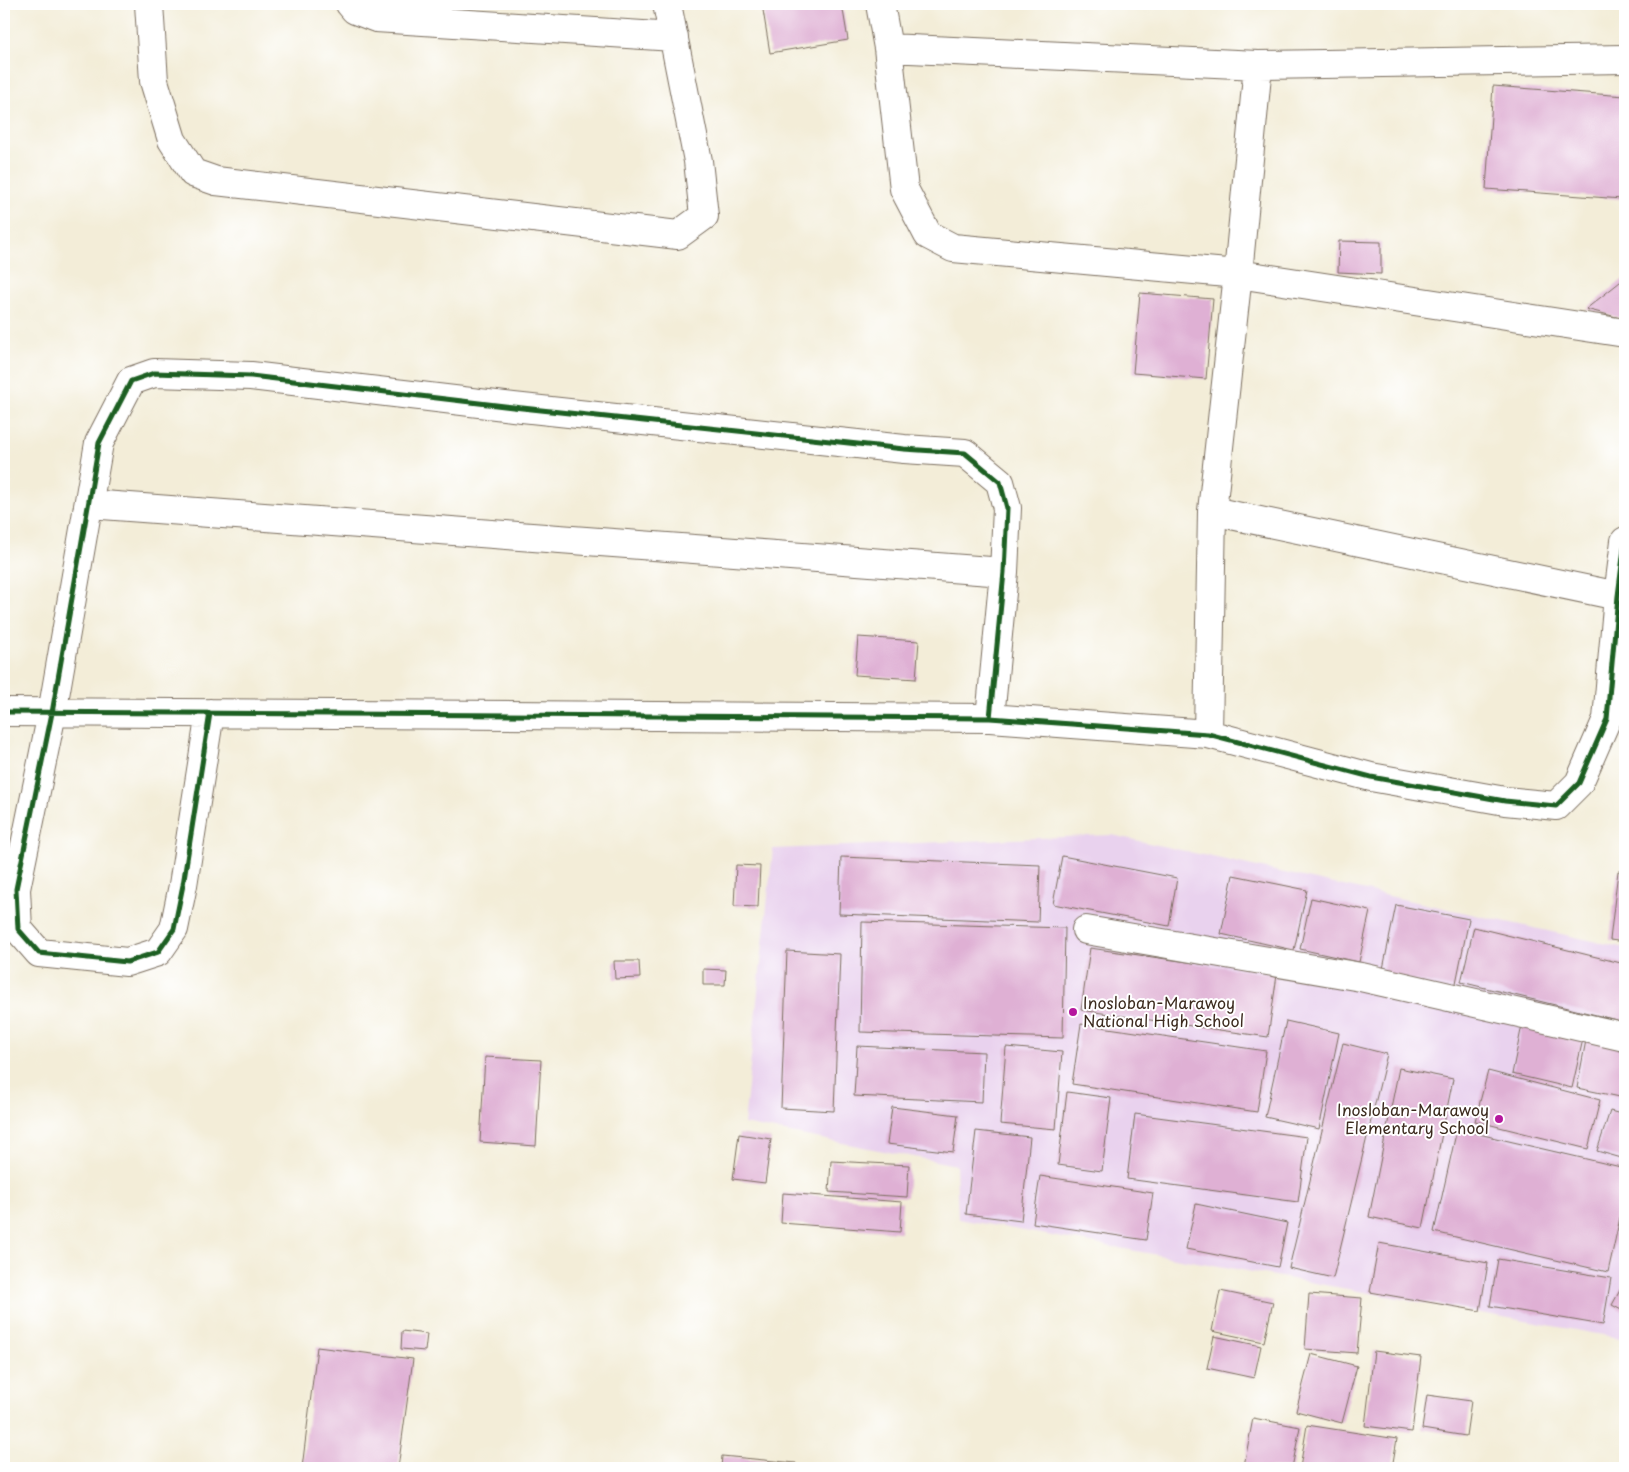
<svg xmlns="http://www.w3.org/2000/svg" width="1629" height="1472" viewBox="0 0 1629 1472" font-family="'Playpen Sans',sans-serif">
	<rect width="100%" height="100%" fill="#fff"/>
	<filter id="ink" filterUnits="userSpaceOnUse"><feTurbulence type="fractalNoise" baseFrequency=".02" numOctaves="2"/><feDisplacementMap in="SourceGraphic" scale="10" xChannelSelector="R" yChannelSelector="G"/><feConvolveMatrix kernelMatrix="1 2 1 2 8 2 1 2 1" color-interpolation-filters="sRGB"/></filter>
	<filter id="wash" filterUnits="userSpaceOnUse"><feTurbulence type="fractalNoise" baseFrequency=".0096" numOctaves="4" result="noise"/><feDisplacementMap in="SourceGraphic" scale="20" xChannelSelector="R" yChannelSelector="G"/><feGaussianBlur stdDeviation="1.12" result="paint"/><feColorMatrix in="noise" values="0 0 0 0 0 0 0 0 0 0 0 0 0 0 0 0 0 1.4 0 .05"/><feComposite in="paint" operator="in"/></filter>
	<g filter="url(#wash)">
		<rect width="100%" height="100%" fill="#f3edd8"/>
		<path fill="#e9d2ee" d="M1112,835L1625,948V1339L958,1219L956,1165L744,1124L773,849Z"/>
		<g id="blocks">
			<path fill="#dfb0d4" d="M762,4H842L848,40L770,53Z
				M1493,86L1625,96V153L1622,199L1486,189Z
				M1339,241L1381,242V274L1338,272Z
				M1625,278L1624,319L1586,309Z
				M1140,293L1213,299L1206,379L1133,373Z
				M858,637L919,641L916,679L855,675Z
				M1062,856L1177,878L1169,926L1053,904Z
				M841,857L1040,865L1038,922L839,914Z
				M736,865L760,866L758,907L734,906Z
				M1618,871L1625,872V942L1610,940Z
				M1233,875L1307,890L1294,950L1221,934Z
				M1311,898L1370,911L1359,962L1300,949Z
				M1396,905L1469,919L1455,988L1382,974Z
				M862,922L1065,928L1063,1038L860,1032Z
				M1474,927L1625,964V1022L1461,982Z
				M1090,948L1277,975L1268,1037L1081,1010Z
				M787,951L840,954L834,1111L781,1108Z
				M614,961H639L640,978L615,979Z
				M703,969L726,970L725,985H703Z
				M1286,1021L1339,1033L1319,1129L1265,1117Z
				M1081,1024L1266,1051L1257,1112L1072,1084Z
				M1522,1025L1583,1039L1572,1088L1512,1074Z
				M1586,1040L1625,1048V1098L1577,1088Z
				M1343,1043L1387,1054L1333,1278L1289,1268Z
				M857,1046L984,1052L982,1102L854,1096Z
				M1006,1047L1062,1052L1056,1129L1000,1124Z
				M485,1057L541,1060L536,1146L480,1142Z
				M1399,1068L1453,1079L1423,1228L1369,1217Z
				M1488,1071L1600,1100L1588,1149L1475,1121Z
				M1067,1092L1111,1098L1102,1171L1058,1165Z
				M892,1107L958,1115L953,1152L887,1144Z
				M1610,1111L1625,1115V1159L1597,1151Z
				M1135,1114L1307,1137L1298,1202L1127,1179Z
				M1457,1129L1625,1168V1195L1608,1272L1434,1232Z
				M976,1131L1030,1137L1021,1221L966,1214Z
				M739,1134L771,1139L765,1183L733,1179Z
				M831,1161L909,1165L907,1197L829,1192Z
				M1040,1176L1153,1193L1146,1240L1033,1223Z
				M783,1193L902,1202L900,1232L781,1223Z
				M1196,1204L1287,1223L1278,1267L1186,1249Z
				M1379,1243L1488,1263L1480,1311L1370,1292Z
				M1498,1259L1611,1278L1603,1325L1490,1306Z
				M1625,1281V1312L1612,1305Z
				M1220,1291L1273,1302L1264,1342L1212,1331Z
				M1309,1294L1362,1298L1357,1353L1305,1349Z
				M402,1331L427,1334L425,1351L401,1349Z
				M1214,1336L1261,1346L1254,1378L1207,1368Z
				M317,1347L413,1359L398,1468H302Z
				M1374,1351L1421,1357L1412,1432L1365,1426Z
				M1311,1354L1357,1366L1342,1423L1296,1411Z
				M1427,1395L1471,1401L1466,1436L1422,1429Z
				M1253,1418L1300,1427L1292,1468H1255L1244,1466Z
				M1307,1425L1397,1439L1392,1468H1300Z
				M722,1456L796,1463L795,1468H721Z
				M1519,1465L1531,1467V1468H1518Z"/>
		</g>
	</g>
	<g filter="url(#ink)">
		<use href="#blocks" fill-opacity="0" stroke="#7b6e5f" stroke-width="1"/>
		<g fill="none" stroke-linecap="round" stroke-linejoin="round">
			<g stroke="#7b6e5f" stroke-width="30">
				<path id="minor" d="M149,4L154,81L172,140L193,173L216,181L678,235L704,216L698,161L667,4
					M350,4L355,10L376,18L674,37
					M880,4L888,48L904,189L928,235L953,248L1238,274L1625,333
					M888,48L1258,65L1625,59
					M89,504L1004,572
					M1212,511L1618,596
					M4,712L990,718L1208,734L1371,777L1505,801L1556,806L1579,783L1607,719L1618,596L1625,541
					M210,713L183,885L174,929L158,952L127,962L39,953L18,929L16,889L52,713L99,443L131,381L154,373L251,376L513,407L904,449L965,453L1000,482L1007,508L1004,572L990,718
					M1208,734L1212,511L1238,274L1258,65
					M1086,930L1361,977L1625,1037"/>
			</g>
			<use href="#minor" stroke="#fff" stroke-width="28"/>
			<g stroke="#fff" stroke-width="8">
				<path id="cycleway" d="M4,712L990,718L1208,734L1371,777L1505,801L1556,806L1579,783L1607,719L1618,596L1625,541
					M210,713L183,885L174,929L158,952L127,962L39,953L18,929L16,889L52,713L99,443L131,381L154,373L251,376L513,407L904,449L965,453L1000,482L1007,508L1004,572L990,718"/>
			</g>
			<use href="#cycleway" stroke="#1b5e20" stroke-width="5"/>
		</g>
	</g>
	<g fill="#b5179e" stroke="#fff" stroke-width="2">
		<circle cx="1073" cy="1012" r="5"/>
		<circle cx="1499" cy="1119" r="5"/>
	</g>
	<g text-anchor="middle" stroke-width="4" stroke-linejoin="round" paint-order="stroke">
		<g font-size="16" fill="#3b2a1e" stroke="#fff" text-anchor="start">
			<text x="1083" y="1009">Inosloban-Marawoy<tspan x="1083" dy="18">National High School</tspan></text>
			<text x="1489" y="1116" text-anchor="end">Inosloban-Marawoy<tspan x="1489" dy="18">Elementary School</tspan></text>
		</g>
	</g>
	<rect width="1629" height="1472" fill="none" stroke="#fff" stroke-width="20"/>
</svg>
